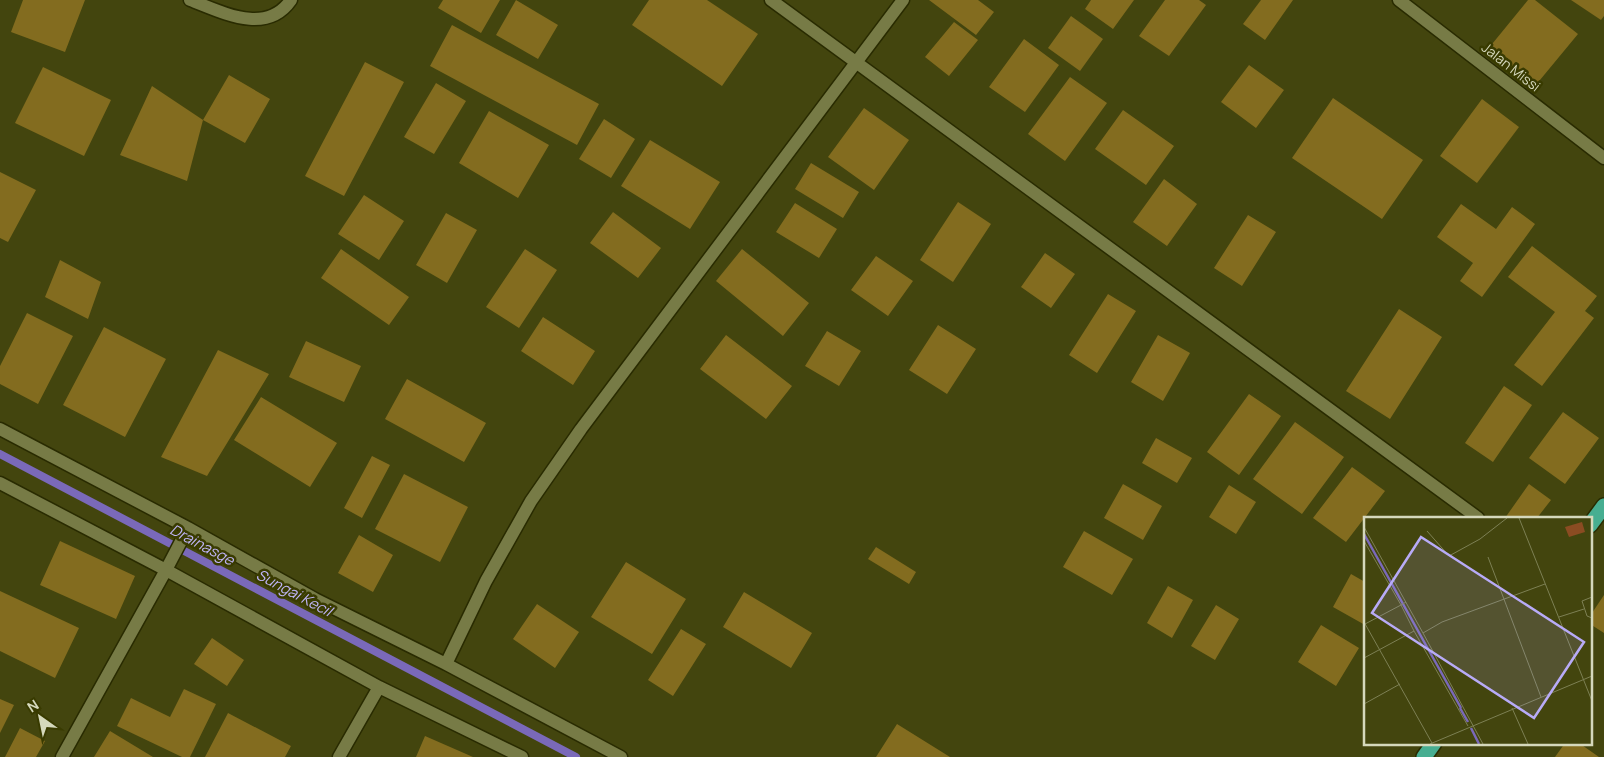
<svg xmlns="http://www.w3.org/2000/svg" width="1604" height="757" viewBox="0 0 1604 757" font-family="Manrope,sans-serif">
	<rect width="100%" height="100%" fill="#43450e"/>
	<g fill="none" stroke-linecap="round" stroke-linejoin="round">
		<path stroke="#7a69b9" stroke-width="8" d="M0,454L576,757"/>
	</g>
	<path fill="#836c1f" d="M23,0H85L65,52L11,32Z
		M443,0H500L481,33L438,8Z
		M516,0L558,25L538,59L496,35Z
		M649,0H707L758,34L722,86L632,25Z
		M929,0H978L994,12L976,35Z
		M1091,0H1134L1113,29L1085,9Z
		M1165,0H1199L1206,5L1169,56L1139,36Z
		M1261,0H1293L1265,40L1243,24Z
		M1528,0H1535L1578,34L1535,86L1488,49Z
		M1571,0H1604V16L1601,20Z
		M1071,16L1103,39L1080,71L1048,48Z
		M954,22L978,40L949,76L925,57Z
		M452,25L599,104L577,145L430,66Z
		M1024,39L1059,65L1025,112L989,87Z
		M365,62L404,82L344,196L305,176Z
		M1249,65L1284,90L1256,128L1221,102Z
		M43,67L111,100L84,156L15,123Z
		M229,75L270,99L245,143L203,120Z
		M1070,77L1107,103L1065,161L1028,134Z
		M436,83L466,101L434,154L404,137Z
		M152,86L203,120L187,181L120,155Z
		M1333,98L1423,160L1382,219L1292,158Z
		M1482,99L1519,127L1477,183L1440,156Z
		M864,108L909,140L874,190L828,157Z
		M1123,110L1174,146L1146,185L1095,149Z
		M489,111L549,145L518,198L459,163Z
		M604,119L635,139L611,178L579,159Z
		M650,140L720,182L690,229L621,186Z
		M811,163L859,192L843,218L795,189Z
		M0,172L36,190L8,242L0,238Z
		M1164,179L1197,204L1167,246L1133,222Z
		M364,195L404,221L379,260L338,234Z
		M958,202L991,224L953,282L920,260Z
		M795,203L837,229L819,258L776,232Z
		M1461,204L1496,229L1512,207L1535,224L1482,297L1460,281L1473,263L1437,237Z
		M613,212L661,248L638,278L590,243Z
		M446,213L477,230L447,283L416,265Z
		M1248,215L1276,232L1242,286L1214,268Z
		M1532,246L1597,296L1585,311L1594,318L1542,386L1514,365L1555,312L1508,277Z
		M341,249L409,297L389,325L321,278Z
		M525,249L557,270L519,328L486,307Z
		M742,249L809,303L783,336L716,281Z
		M1045,253L1075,274L1051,308L1021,287Z
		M876,256L913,281L888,316L851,290Z
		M60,260L101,282L88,319L45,297Z
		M1108,294L1136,311L1097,373L1069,355Z
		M1399,309L1442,337L1390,419L1346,391Z
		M27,313L73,336L38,404L0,384V366Z
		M543,317L595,351L573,385L521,351Z
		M938,325L976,349L947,394L909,370Z
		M104,327L166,359L125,437L63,405Z
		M827,331L861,351L839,386L805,366Z
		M726,335L792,386L766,419L700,369Z
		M1158,335L1190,353L1163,401L1131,382Z
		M306,341L361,366L344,402L289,377Z
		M218,350L269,374L207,476L161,457Z
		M407,379L486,423L464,462L385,419Z
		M1504,386L1532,405L1493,462L1465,443Z
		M1249,394L1281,416L1239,475L1207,452Z
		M261,397L337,443L310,487L234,440Z
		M1563,412L1599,438L1565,484L1529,458Z
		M1295,422L1344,457L1302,514L1253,479Z
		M1156,438L1192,458L1177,483L1142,463Z
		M372,456L390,465L362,518L344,508Z
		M1352,467L1385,491L1346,542L1313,518Z
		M404,474L468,507L440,562L375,529Z
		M1123,484L1162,506L1143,540L1104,518Z
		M1529,484L1551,500L1537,518H1505Z
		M1229,485L1256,502L1236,534L1209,517Z
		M1084,531L1133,559L1112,595L1063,567Z
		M359,535L393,555L373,592L338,573Z
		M60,541L135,576L116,619L40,585Z
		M876,547L916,572L909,584L868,559Z
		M626,562L686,599L652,654L591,617Z
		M1351,574L1365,582V625L1333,607Z
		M1168,586L1193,600L1172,638L1147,623Z
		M0,591L79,628L55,678L0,651Z
		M744,592L812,633L791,668L723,627Z
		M1604,595V633L1590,624V616Z
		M537,604L579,632L555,668L513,639Z
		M1216,605L1239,619L1215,660L1191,646Z
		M1321,625L1359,648L1336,686L1298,662Z
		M681,629L706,644L673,696L648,680Z
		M212,638L244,660L227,686L194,664Z
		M184,689L216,704L190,757H182L117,726L131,698L170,717Z
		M0,699L14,705L0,733Z
		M228,713L291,746L285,757H205Z
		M897,724L950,757H876Z
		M20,728L45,741L36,757H5Z
		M110,731L153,757H94Z
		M425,736L473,757H416Z
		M1565,743H1579L1599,757H1555Z"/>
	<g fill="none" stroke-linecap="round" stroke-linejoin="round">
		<g stroke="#292b01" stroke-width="15">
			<path id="street" d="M190,0C222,12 266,36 291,0
				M771,0L1478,518
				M1399,0L1604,158
				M0,429L188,528L315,599L446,664
				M0,483L166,570L188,528
				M62,757L166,570L379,687
				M339,757L379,687L522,757
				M621,757L446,664L486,581L531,501L581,429L903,0"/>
		</g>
		<g stroke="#292b01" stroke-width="18">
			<path id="highway" d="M1590,525L1604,506
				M1424,757L1434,743"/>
		</g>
		<use href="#street" stroke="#777b46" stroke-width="12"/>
		<use href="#highway" stroke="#47ae91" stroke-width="15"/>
	</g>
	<g text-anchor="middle" stroke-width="5" stroke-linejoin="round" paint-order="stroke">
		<g font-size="14" fill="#d5d8bc" stroke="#393b00">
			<text transform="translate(1511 67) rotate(38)" y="5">Jalan Missi</text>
		</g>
		<g font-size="15" font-style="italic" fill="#beb4f4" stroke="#393b00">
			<text transform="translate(202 545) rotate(28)" y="5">Drainasge</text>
			<text transform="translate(294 593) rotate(28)" y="5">Sungai Kecil</text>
		</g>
	</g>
	<g transform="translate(1364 517)">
		<rect width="228" height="228" fill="#43450e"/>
		<path d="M218,5L221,15L205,20L201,10Z" fill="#8b4c22"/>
		<path fill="none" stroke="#7a69b9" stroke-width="2.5" d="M0,17L97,191M96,191L104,205M107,211L115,227"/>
		<path fill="none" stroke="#7d8054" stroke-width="1" d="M155,1L228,184M0,10L59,116M63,14L85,39L116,22L143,1M0,24L37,88L42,85M124,40L177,180M228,80L218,84L223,99L228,101M195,100L220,92M0,105L68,226M1,107L37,88L50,114M0,141L50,114L104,209M0,187L36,167M148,191L164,227M66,227L228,159M119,227L59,116L78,105L181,67"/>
		<path fill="#b8abf7" fill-opacity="0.15" stroke="#b8abf7" stroke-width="2.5" d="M57,20L220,125L170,201L8,96Z"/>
		<rect width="228" height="228" fill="none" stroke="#d5d8bc" stroke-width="2.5"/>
	</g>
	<g transform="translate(40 717) rotate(327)" stroke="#393b00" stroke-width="4" paint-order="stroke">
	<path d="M0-4L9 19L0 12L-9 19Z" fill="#d5d8bc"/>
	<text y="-8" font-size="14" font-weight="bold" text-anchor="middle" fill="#d5d8bc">N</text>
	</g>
</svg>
